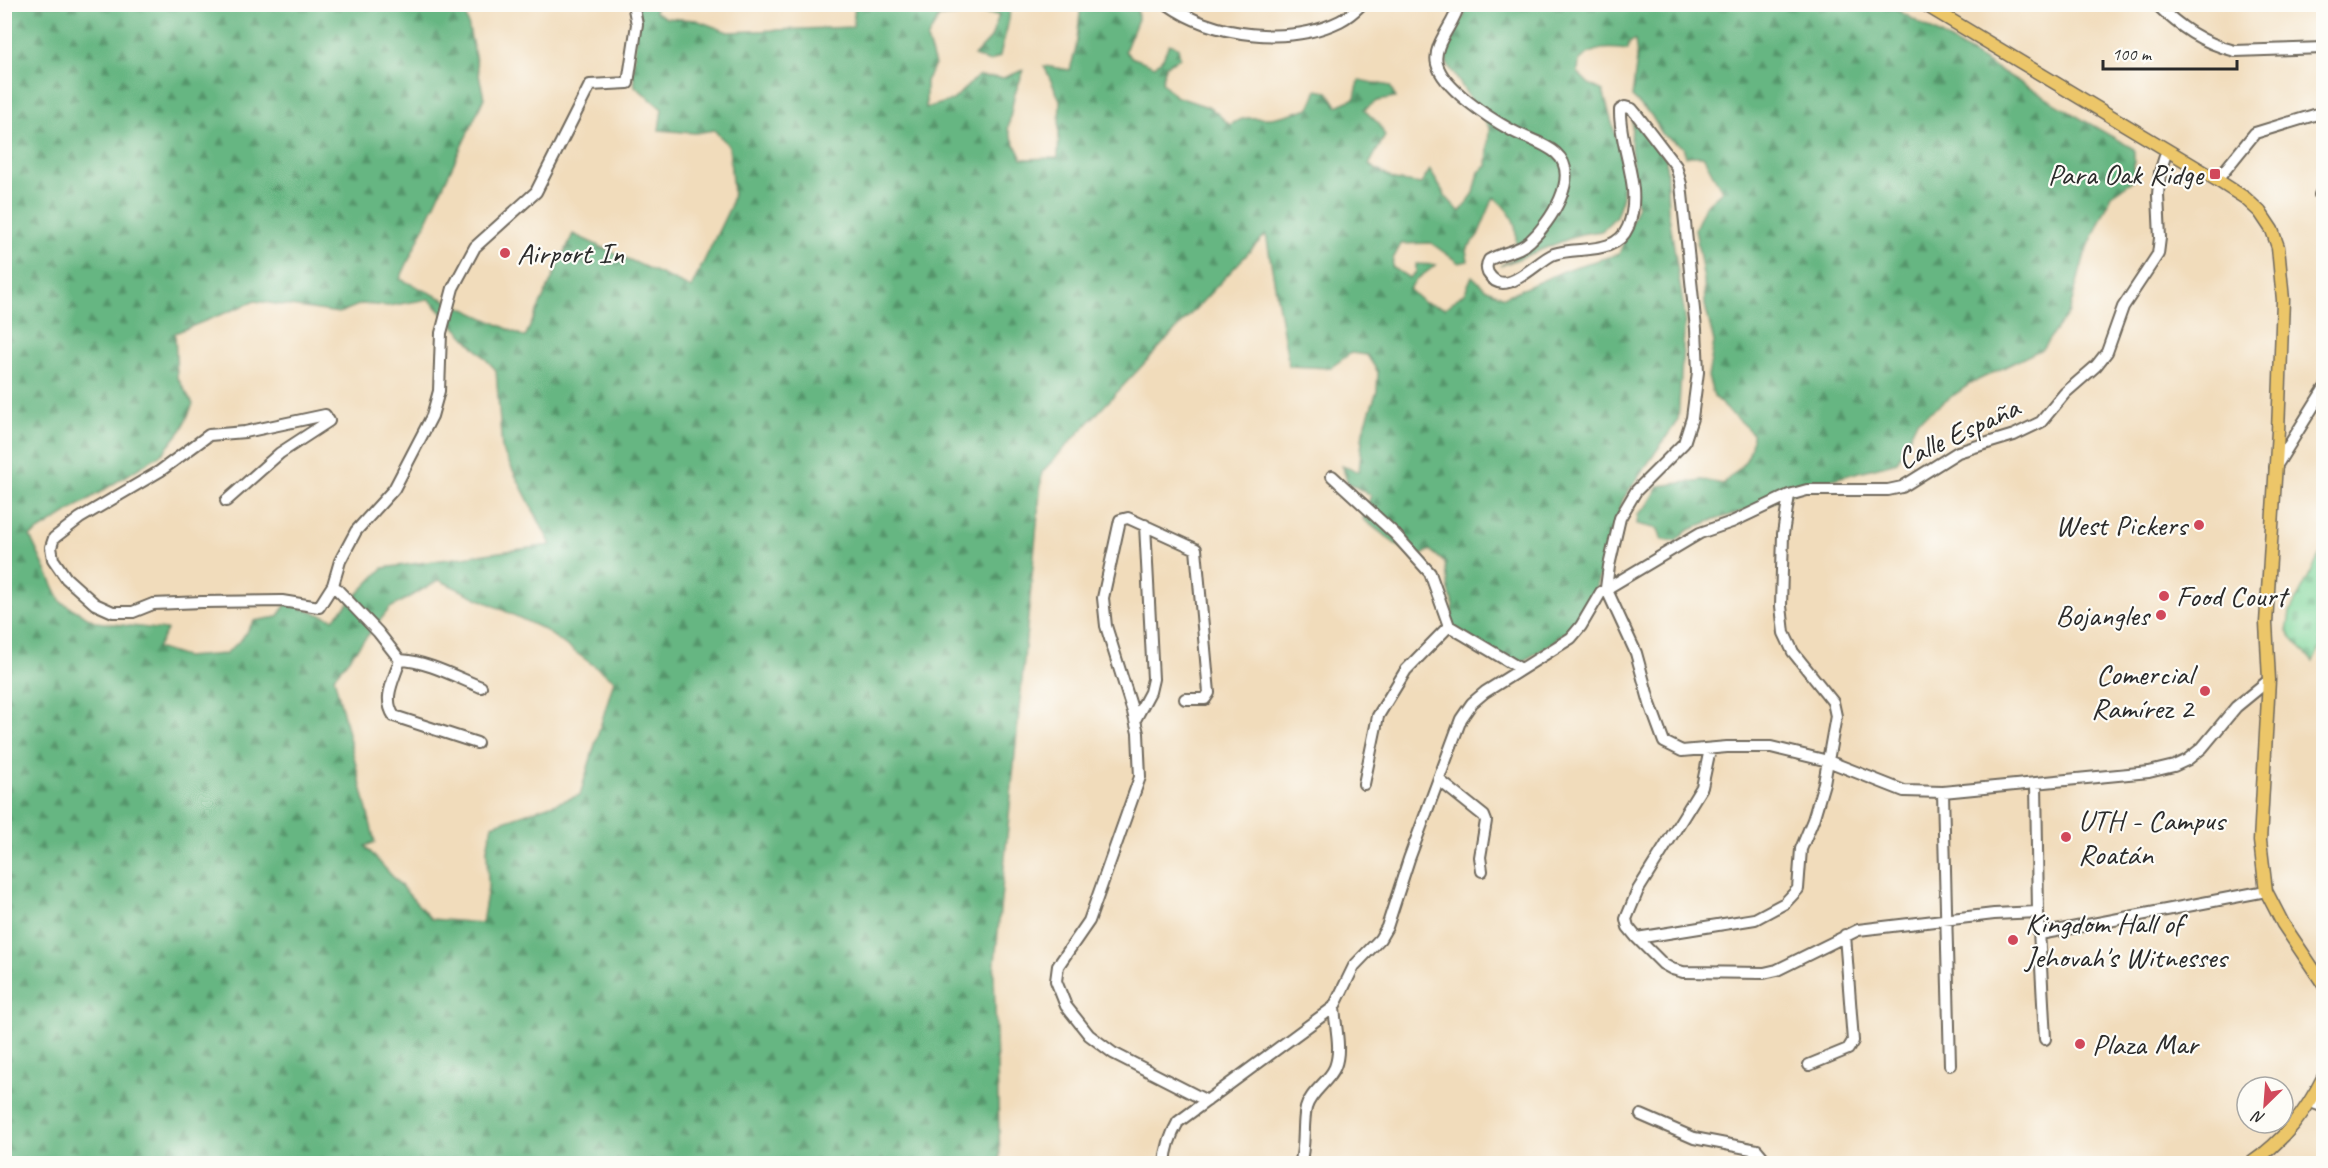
<svg xmlns="http://www.w3.org/2000/svg" width="2328" height="1168" viewBox="0 0 2328 1168" font-family="Caveat,sans-serif">
	<defs>
		<pattern id="forest-firs" width="22" height="20" patternUnits="userSpaceOnUse" patternTransform="scale(1.5)"><rect width="22" height="20" fill="#66b682"/><path d="M5 1l3.5 6h-7zM16 11l3.5 6h-7z" fill="#54946b"/></pattern>
		<pattern id="cemetery-stones" width="16" height="16" patternUnits="userSpaceOnUse" patternTransform="scale(1.5)"><rect width="16" height="16" fill="#7ed59a"/><path d="M2 7V4a2 2 0 0 1 4 0v3zM10 15v-3a2 2 0 0 1 4 0v3z" fill="#6db785"/></pattern>
	</defs>
	<rect width="100%" height="100%" fill="#fdfcf7"/>
	<filter id="ink" filterUnits="userSpaceOnUse"><feTurbulence type="fractalNoise" baseFrequency=".0167" numOctaves="2"/><feDisplacementMap in="SourceGraphic" scale="12" xChannelSelector="R" yChannelSelector="G"/><feConvolveMatrix kernelMatrix="1 2 1 2 8 2 1 2 1" color-interpolation-filters="sRGB"/></filter>
	<filter id="wash" filterUnits="userSpaceOnUse"><feTurbulence type="fractalNoise" baseFrequency=".008" numOctaves="4" result="noise"/><feDisplacementMap in="SourceGraphic" scale="24" xChannelSelector="R" yChannelSelector="G"/><feGaussianBlur stdDeviation="1.35" result="paint"/><feColorMatrix in="noise" values="0 0 0 0 0 0 0 0 0 0 0 0 0 0 0 0 0 1.4 0 .05"/><feComposite in="paint" operator="in"/></filter>
	<g filter="url(#wash)">
		<rect width="100%" height="100%" fill="#f1dcbb"/>
		<path fill="url(#forest-firs)" stroke="#487056" stroke-width="1.5" fill-rule="evenodd" d="M5,5H464L484,98L400,279L525,337L573,234L691,288L730,207L733,194L729,146L714,130L696,133L659,130L662,109L635,86L633,74L637,5H655V12L666,18L696,20L728,32L853,27L855,5H1010C1011,22 1003,39 1000,56L990,62L974,56L991,38L999,15L981,13L939,17L927,39L935,65L926,81V108L953,100L978,76L1003,78L1024,70L1014,96L1008,129L1022,159L1058,158L1060,100L1044,66L1070,70L1076,48L1081,5H1137L1138,19L1125,51L1131,57L1155,66L1163,58L1169,44L1178,47L1180,58L1166,65L1162,82L1175,96L1211,108L1230,125C1248,114 1252,119 1271,118C1284,116 1297,112 1309,108L1317,90L1328,92L1337,106L1355,98L1359,80L1390,86L1396,98L1377,101L1364,110L1379,124L1385,136L1369,165L1394,180L1421,184L1430,170L1446,197L1460,212L1474,193L1479,172L1487,166L1489,127L1446,62L1447,51L1469,5H1888C1971,51 2051,103 2134,149V180L2112,195L2085,254L2069,312L2042,349L1970,384L1917,421L1897,462L1803,487L1781,499L1708,522L1687,531L1676,541L1662,540L1658,529L1637,524L1638,514L1648,505L1659,486L1702,480L1723,484C1741,467 1753,459 1752,433L1714,397L1708,377L1714,342L1705,305L1704,280L1695,229L1705,206L1722,191L1703,156H1686L1683,147L1663,135L1651,115L1632,97L1637,58L1635,40L1629,43L1628,50C1609,47 1593,47 1579,61L1578,73L1589,84L1603,91L1619,148L1623,172L1622,199L1616,216L1602,231L1581,234L1500,266L1514,258C1518,227 1518,218 1494,197L1478,235L1466,250L1468,261L1459,263L1431,243L1401,244L1393,259L1392,267L1409,278L1416,272V264L1436,265L1416,280L1409,289L1424,303L1445,308L1465,292L1472,276L1485,288L1504,297L1571,268L1619,254L1637,208L1631,148L1632,121L1666,159L1668,209L1685,317L1678,420L1623,499L1593,597L1575,625L1552,643L1513,668L1455,640L1451,618L1453,605L1449,590L1445,563L1430,550L1415,559L1363,519L1371,495L1348,483L1342,466L1359,472L1363,431L1377,391L1378,372L1367,355L1351,353L1330,368L1289,366L1266,234L1042,472L994,973L1000,1163L5,1164ZM429,299L496,370L502,449L551,545L383,568L333,619L287,603L277,617L254,621L241,640L225,654L185,657L157,648L167,630L96,622L61,602L30,536L163,453L182,429L193,404L177,377L175,333L255,301L339,313L361,304L389,306ZM439,580L543,629L614,680L580,795L492,825L487,849L488,888L482,923L431,919L365,846L375,842L334,677L390,608Z"/>
		<path fill="url(#cemetery-stones)" stroke="#548062" stroke-width="1.5" d="M2323,549V642L2313,662L2287,632L2290,612Z"/>
	</g>
	<g filter="url(#ink)">
		<g fill="none" stroke-linecap="round" stroke-linejoin="round">
			<g stroke="#70695d" stroke-width="14">
				<path id="minor" d="M1167,4C1213,37 1289,46 1340,21C1348,17 1356,10 1362,4
					M1459,4C1455,24 1432,44 1437,64C1443,88 1489,118 1511,130C1525,138 1543,142 1556,153C1582,176 1549,224 1530,241C1519,252 1502,252 1489,260C1486,265 1486,268 1488,273C1505,301 1536,261 1554,254C1578,246 1616,256 1628,227C1644,187 1619,149 1620,110L1625,107L1632,109L1637,115L1676,166L1681,184L1696,329L1698,372L1692,418L1684,443L1636,491L1620,518L1609,566L1606,588L1636,653L1650,704L1664,742L1682,751L1727,747H1771L1828,761L1904,791L1943,792L2149,772L2174,766L2187,760L2202,748L2236,707L2269,680
					M2156,4C2180,27 2202,43 2235,51L2324,48
					M2217,180L2255,133L2324,112
					M2320,195L2324,187
					M2275,468L2324,389
					M1332,476L1394,533L1430,573L1449,626L1521,669
					M226,501L280,453L329,421L325,415L245,432L209,435L160,471L80,518L54,538L51,547L53,559L66,578L95,604L113,612H133L153,604L202,602L282,601L319,607L333,585L340,561L356,531L394,489L432,416L439,391L441,333L453,288L475,247L536,192L590,85L628,83L637,24L633,4
					M333,585L378,632L400,660
					M400,660C394,680 382,698 394,716L477,743
					M400,660C427,661 456,677 481,687
					M1185,699H1205L1209,693L1196,549L1128,518L1120,520L1103,598L1106,626L1133,712L1138,733L1140,777L1089,921L1058,966L1056,981L1066,1006L1089,1035L1113,1053L1207,1101
					M1135,720L1150,692L1153,679L1145,525
					M1710,749L1702,787L1638,890L1626,919L1628,927L1637,938L1663,964L1672,969L1683,972L1764,973L1777,970L1858,930L1994,914L2038,912
					M1439,780L1484,816L1486,821L1480,857L1482,871
					M2036,783L2038,912L2045,1039
					M1364,784L1378,716L1406,670L1449,626
					M1943,792L1950,1065
					M2040,934L2266,891
					M1637,938L1755,919L1785,903L1798,889L1801,849L1813,820L1824,783L1836,716L1833,702L1793,652L1784,633L1781,606L1783,534L1789,495
					M1809,1065L1848,1049L1853,1041L1845,935
					M2311,1102L2324,1107
					M1641,1115L1694,1138L1757,1150L1762,1156L1764,1164
					M1165,1164C1166,1148 1170,1136 1178,1122L1334,1007L1354,966L1380,939L1387,927L1409,859L1461,719L1472,703L1485,692L1571,638L1581,626L1601,592L1700,533L1732,522L1789,495L1807,490H1888L1902,487L1958,452L2014,435L2041,422L2065,393L2096,366L2107,352L2123,307L2158,254L2160,238L2158,195L2160,172L2167,150
					M1300,1164C1306,1145 1302,1127 1306,1108C1310,1092 1329,1082 1335,1067C1342,1049 1335,1025 1334,1007"/>
			</g>
			<g stroke="#70695d" stroke-width="15">
				<path id="major" d="M1924,4L2217,180L2245,198L2260,212L2272,230L2278,247L2283,300L2278,431L2266,623L2269,680L2260,841L2266,891L2283,924L2324,985
					M2250,1164C2284,1141 2306,1112 2324,1076"/>
			</g>
			<use href="#minor" stroke="#fff" stroke-width="10"/>
			<use href="#major" stroke="#ecc669" stroke-width="12"/>
		</g>
	</g>
	<g fill="#d1495b" stroke="#fdfcf7" stroke-width="2">
		<rect x="2209" y="168" width="12" height="12" rx="3"/>
		<circle cx="505" cy="253" r="6"/>
		<circle cx="2199" cy="525" r="6"/>
		<circle cx="2164" cy="596" r="6"/>
		<circle cx="2161" cy="615" r="6"/>
		<circle cx="2205" cy="691" r="6"/>
		<circle cx="2066" cy="837" r="6"/>
		<circle cx="2013" cy="940" r="6"/>
		<circle cx="2080" cy="1044" r="6"/>
	</g>
	<g text-anchor="middle" stroke-width="4.5" stroke-linejoin="round" paint-order="stroke">
		<g font-size="30" fill="#2b2b2b" stroke="#fdfcf7" text-anchor="start">
			<text x="2203" y="184" text-anchor="end">Para Oak Ridge</text>
			<text x="517" y="263">Airport In</text>
			<text x="2187" y="535" text-anchor="end">West Pickers</text>
			<text x="2176" y="606">Food Court</text>
			<text x="2149" y="625" text-anchor="end">Bojangles</text>
			<text x="2193" y="684" text-anchor="end">Comercial<tspan x="2193" dy="34">Ramírez 2</tspan></text>
			<text x="2078" y="830">UTH - Campus<tspan x="2078" dy="34">Roatán</tspan></text>
			<text x="2025" y="933">Kingdom Hall of<tspan x="2025" dy="34">Jehovah's Witnesses</tspan></text>
			<text x="2092" y="1054">Plaza Mar</text>
		</g>
		<g font-size="30" fill="#2b2b2b" stroke="#fdfcf7">
			<text transform="translate(1958 433) rotate(-25)" y="10">Calle España</text>
		</g>
	</g>
	<rect width="2328" height="1168" fill="none" stroke="#fdfcf7" stroke-width="24"/>
	<g transform="translate(2265 1105) rotate(205)"><circle r="28" fill="#fdfcf7" stroke="#a9a8a5" stroke-width="1.5"/>
	<path d="M0-4.5L10 22L0 15L-10 22Z" fill="#d1495b"/>
	<text y="-9" font-size="16" font-weight="bold" text-anchor="middle" fill="#2b2b2b">N</text>
	</g>
	<path d="M2103 60v9h134v-9" fill="none" stroke="#2b2b2b" stroke-width="3"/>
	<text x="2112" y="60" font-size="18" fill="#2b2b2b" stroke="#fdfcf7" stroke-width="4.5" paint-order="stroke">100 m</text>
</svg>
